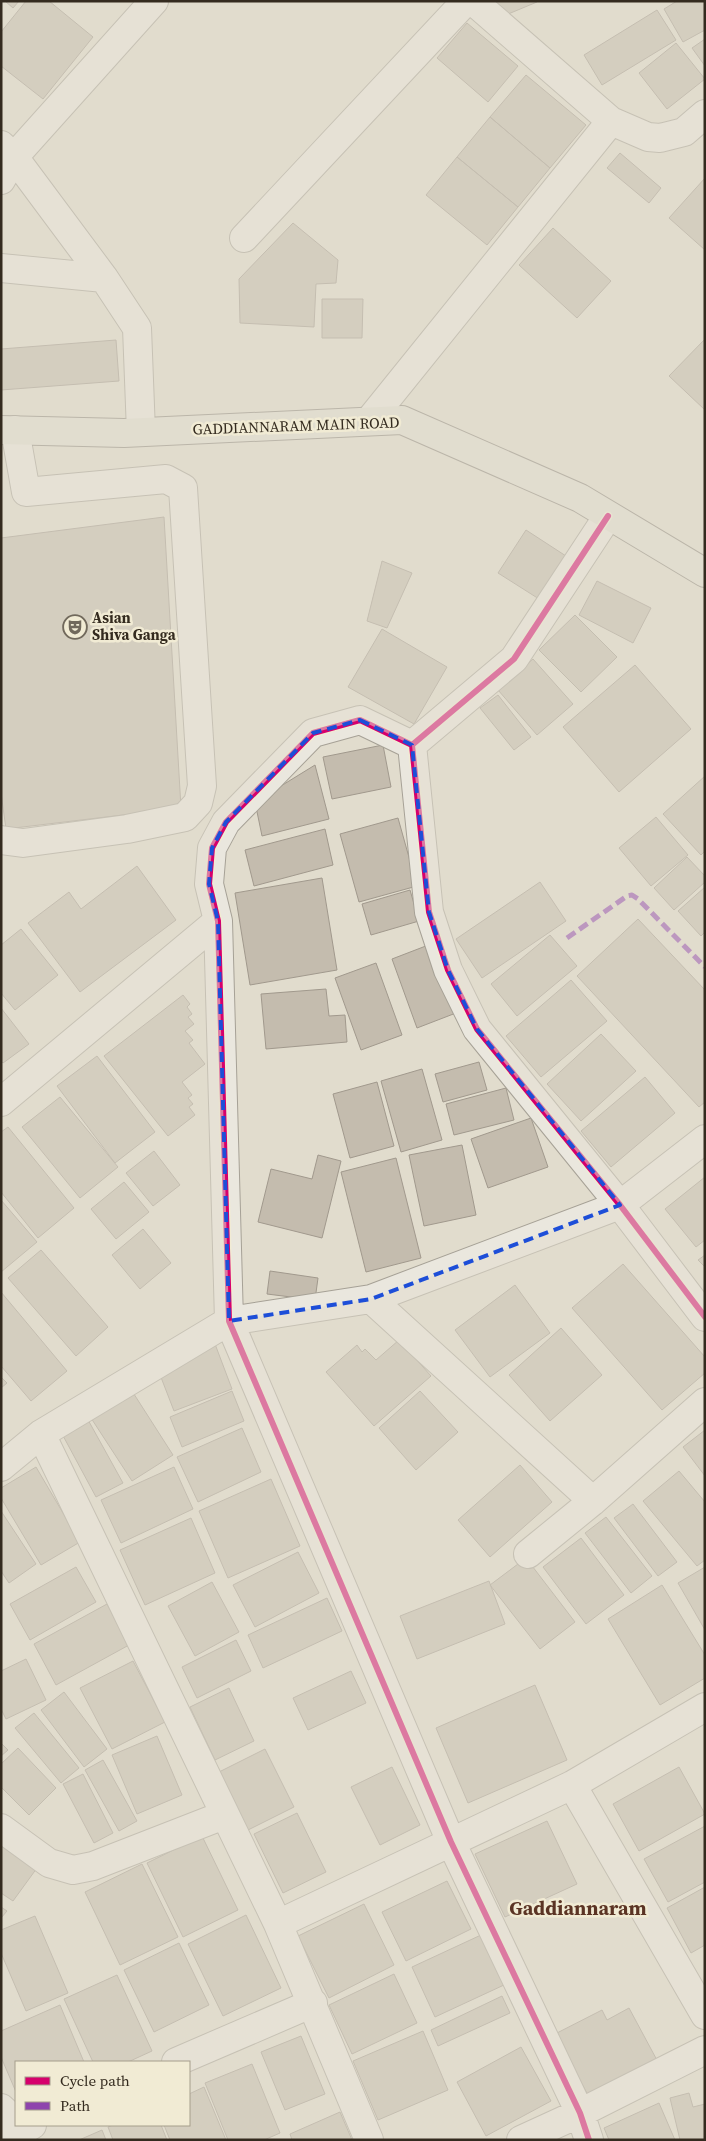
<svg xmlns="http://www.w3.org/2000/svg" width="706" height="2141" viewBox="0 0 706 2141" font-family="'Source Serif 4',serif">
	<rect width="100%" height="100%" fill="#e1dccd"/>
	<path fill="#c4bcae" stroke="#a1998d" d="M5,1H19L13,8Z
		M26,1H49L93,37L43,99L1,66V32Z
		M494,1H536L537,2L501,17Z
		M677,1H705V30L683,42L664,9Z
		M657,10L676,40L602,85L584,55Z
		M467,23L518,66L488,102L437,58Z
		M705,39V66L692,48Z
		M676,43L705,79L667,109L639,73Z
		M526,75L586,125L550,168L490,117Z
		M490,117L550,168L518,207L457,157Z
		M620,153L661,188L649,203L607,168Z
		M457,157L518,207L487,245L426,195Z
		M705,178V250L669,218Z
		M293,223L338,260L336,283L316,284L314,327L240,323L239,279Z
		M553,228L611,281L577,318L519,265Z
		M322,299H363L362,338H322Z
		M705,339V410L669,376Z
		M116,340L119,381L1,390V349Z
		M164,517L181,808L6,829L1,793V538Z
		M526,530L566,556L539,599L498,573Z
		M382,561L412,573L387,628L367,621Z
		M597,581L651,608L633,643L579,615Z
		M575,615L617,657L581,692L539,650Z
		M382,629L447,667L414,724L348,687Z
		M533,659L573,704L537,735L498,690Z
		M635,665L691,729L619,792L563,727Z
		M498,695L531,737L514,750L480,708Z
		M383,745L391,787L332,799L323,757Z
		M315,765L329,819L262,836L255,802Z
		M705,776V851L701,855L663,814Z
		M656,817L688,855L651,886L619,848Z
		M398,818L417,886L359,902L340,834Z
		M325,829L333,865L254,886L245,850Z
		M687,857L705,876V882L674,910L654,888Z
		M137,866L176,920L80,992L28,923L69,892L81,909Z
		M322,878L337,970L250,985L235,893Z
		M540,882L566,921L482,978L456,939Z
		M705,887V932L701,936L678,911Z
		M410,890L419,921L371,935L362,904Z
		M638,919L705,990V1102L699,1107L577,976Z
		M21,929L58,975L15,1010L1,993V945Z
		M550,935L577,966L517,1016L491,984Z
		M431,944L456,1013L417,1028L392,959Z
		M376,963L402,1035L361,1050L335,978Z
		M571,980L607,1021L541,1077L506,1036Z
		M326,989L329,1016L345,1015L347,1042L266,1049L261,994Z
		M183,995L190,1004L187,1007L192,1014L188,1017L194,1024L185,1031L193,1040L189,1043L205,1064L182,1082L192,1095L188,1098L193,1104L189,1107L195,1115L168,1136L104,1056Z
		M1,1008L29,1044L3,1063L1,1061Z
		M601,1034L636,1071L581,1121L547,1084Z
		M97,1056L155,1132L115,1163L57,1086Z
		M479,1062L487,1090L443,1102L435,1074Z
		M422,1069L442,1140L401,1152L381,1081Z
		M645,1077L675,1113L611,1167L581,1131Z
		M377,1082L394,1146L350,1158L333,1094Z
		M506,1088L514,1120L454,1135L446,1104Z
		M60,1097L118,1167L80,1198L22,1127Z
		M531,1118L548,1167L488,1188L471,1139Z
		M8,1127L74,1208L38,1238L1,1192V1132Z
		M462,1145L476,1215L424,1226L409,1155Z
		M154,1151L180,1185L153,1206L126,1173Z
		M318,1155L341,1161L322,1238L258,1222L271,1169L312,1179Z
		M396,1158L421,1258L366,1272L341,1172Z
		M705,1177V1240L696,1247L665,1209Z
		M124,1182L149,1212L116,1239L91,1209Z
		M1,1200L37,1242L1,1272Z
		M143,1229L171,1263L140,1289L112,1255Z
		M41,1250L108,1327L76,1356L8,1278Z
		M705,1255V1267L698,1260Z
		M623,1264L705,1357V1373L662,1410L572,1308Z
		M270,1271L318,1278L315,1300L267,1294Z
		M515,1285L550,1333L490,1377L455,1330Z
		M1,1292L67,1371L31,1401L1,1366Z
		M561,1328L602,1375L550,1421L509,1375Z
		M399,1340L431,1376L374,1426L326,1372L357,1345L362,1352L365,1349L376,1360Z
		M215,1344L232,1389L174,1411L157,1367Z
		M1,1377L7,1383L1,1388Z
		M132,1391L173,1455L132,1481L91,1418Z
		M232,1391L244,1421L182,1447L170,1417Z
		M420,1391L458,1432L416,1470L379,1428Z
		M87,1418L123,1483L96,1497L61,1432Z
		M242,1428L261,1472L198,1502L177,1457Z
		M705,1430V1476L683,1447Z
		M520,1465L552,1502L490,1557L458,1520Z
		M36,1467L80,1542L41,1565L1,1498V1488Z
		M174,1467L193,1509L121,1543L101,1500Z
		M679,1471L705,1502V1560L697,1566L643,1501Z
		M271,1479L300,1546L228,1578L199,1511Z
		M633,1504L677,1562L658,1576L614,1518Z
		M1,1511L36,1564L9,1583L1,1571Z
		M606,1517L652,1576L631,1593L585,1533Z
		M191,1518L215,1573L145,1605L120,1550Z
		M581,1538L624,1595L586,1624L543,1567Z
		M298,1552L319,1593L255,1627L233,1585Z
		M526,1558L575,1622L540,1649L490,1585Z
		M76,1567L96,1602L30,1640L10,1604Z
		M705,1567V1630L678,1583Z
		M489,1581L505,1624L417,1659L400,1616Z
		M212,1582L239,1632L195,1656L168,1606Z
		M662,1585L705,1655V1678L660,1705L608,1619Z
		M327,1598L342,1631L263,1668L248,1635Z
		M107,1604L129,1645L56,1685L34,1644Z
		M236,1640L251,1671L197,1698L182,1667Z
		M26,1659L46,1700L6,1719L1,1709V1671Z
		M133,1661L165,1722L112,1749L80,1688Z
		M351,1671L366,1703L308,1730L293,1698Z
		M535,1685L567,1760L468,1803L436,1728Z
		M229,1688L254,1741L215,1760L190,1707Z
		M64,1692L107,1749L84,1767L41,1710Z
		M34,1713L79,1768L61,1783L15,1728Z
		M157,1736L182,1795L137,1814L112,1755Z
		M1,1743L8,1750L1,1756Z
		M18,1748L56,1788L29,1815L1,1787V1764Z
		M265,1749L294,1807L244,1832L215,1774Z
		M103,1760L137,1821L119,1831L85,1770Z
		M392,1767L420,1825L380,1845L351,1787Z
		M679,1767L705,1814L639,1851L613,1804Z
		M83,1774L113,1833L94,1843L63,1784Z
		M297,1813L326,1872L283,1893L254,1834Z
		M547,1821L577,1884L505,1917L475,1854Z
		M705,1826V1882L668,1902L644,1859Z
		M202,1836L238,1910L183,1937L147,1863Z
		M1,1843L37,1868L13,1901L1,1893Z
		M142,1864L178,1937L120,1965L85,1892Z
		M447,1881L471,1929L406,1961L382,1912Z
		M705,1887V1945L691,1953L667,1908Z
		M364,1904L394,1965L329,1998L298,1936Z
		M1,1907L7,1911L1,1918Z
		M246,1915L281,1988L223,2016L188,1944Z
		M35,1916L68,1993L26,2011L1,1953V1930Z
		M481,1935L504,1985L435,2017L412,1967Z
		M179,1943L209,2005L154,2032L124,1970Z
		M394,1974L417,2023L352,2054L329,2005Z
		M117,1975L152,2051L128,2062H93L64,1999Z
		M502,1996L510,2013L438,2046L431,2030Z
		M60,2005L84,2062H16V2092L1,2057V2031Z
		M629,2008L658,2062L590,2099L555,2034L602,2010L607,2020Z
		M423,2031L448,2090L378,2120L353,2061Z
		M301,2036L325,2094L285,2110L261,2052Z
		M521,2047L551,2101L486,2136L457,2082Z
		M252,2064L280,2133L264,2140H228L205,2083Z
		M204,2087L226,2140H170L164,2125H189V2094Z
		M689,2093L693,2107L705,2104V2140H680L670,2098Z
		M659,2103L675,2140H609L604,2128Z
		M340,2112L352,2140H292L290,2134Z
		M113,2125H161L167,2140H113L108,2127Z
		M102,2130L106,2140H79Z"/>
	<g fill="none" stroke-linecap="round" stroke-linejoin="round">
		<g stroke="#a6a196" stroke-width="30">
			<path id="minor" d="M473,1L611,121L648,137L660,138L684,132L705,114
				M1,145L14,157L104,278L137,328L141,432
				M1,180L14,157L154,1
				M244,238L466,1
				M1,268L104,278
				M369,421L611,121
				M608,516L514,659L412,745L429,912L448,970L477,1029L620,1205L705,1317
				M412,745L360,720L313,733L226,822L212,848L209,884L218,921L229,1321L451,1842L580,2113L589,2140
				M1,840L23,843L127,829L185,817L198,803L202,786L183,488L166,479L26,492L15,430
				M1,1102L218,921
				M371,1299L593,1501
				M41,1434L278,1924L369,2140
				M1,1467L41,1434L229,1321L371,1299L620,1205L705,1139
				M528,1554L593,1501L705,1402
				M572,1785L705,2015
				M1,1828L49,1863L73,1870L93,1866L224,1815
				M278,1924L572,1785L705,1707
				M176,2062L313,2003
				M1,2108L16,2122
				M7,2140L32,2125
				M521,2140L580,2113L705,2050"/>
		</g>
		<g stroke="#8c877d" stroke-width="30">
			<path id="major" d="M1,430L124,433L402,420L580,498L705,573"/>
		</g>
		<use href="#minor" stroke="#eae7de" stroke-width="28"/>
		<use href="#major" stroke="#e1ddd0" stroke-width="28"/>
		<path stroke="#8e44ad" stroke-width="5" stroke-dasharray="10 5" stroke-linecap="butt" d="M567,938L627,896L632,895L638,899L705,967"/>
		<g stroke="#f1ebd4" stroke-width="9">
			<path id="cycleway" d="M608,516L514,659L412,745L429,912L448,970L477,1029L620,1205L705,1317
				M412,745L360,720L313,733L226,822L212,848L209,884L218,921L229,1321L451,1842L580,2113L589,2140"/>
		</g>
		<use href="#cycleway" stroke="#d6006c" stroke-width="6"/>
	</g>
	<path d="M0 0H706V2141H0ZM360,720L412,745L429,912L448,970L477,1029L620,1205L371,1299L229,1321L218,921L209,884L212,848L226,822L313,733Z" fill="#e1dccd" fill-opacity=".55" fill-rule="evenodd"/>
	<path fill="none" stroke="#1d4ed8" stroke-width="4" stroke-dasharray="10 6" stroke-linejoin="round" d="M360,720L412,745L429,912L448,970L477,1029L620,1205L371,1299L229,1321L218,921L209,884L212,848L226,822L313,733Z"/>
	<defs>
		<g id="theatre-ring" transform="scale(1.25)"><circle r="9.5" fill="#f1ebd4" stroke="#71695c" stroke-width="1.5"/><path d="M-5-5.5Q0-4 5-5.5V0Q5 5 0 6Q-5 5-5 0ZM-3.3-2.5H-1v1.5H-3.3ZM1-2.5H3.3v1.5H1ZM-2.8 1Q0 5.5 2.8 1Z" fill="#71695c"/></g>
	</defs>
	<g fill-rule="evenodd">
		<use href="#theatre-ring" x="75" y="627"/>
	</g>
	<g text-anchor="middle" stroke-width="5" stroke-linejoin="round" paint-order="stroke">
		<g font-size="15" fill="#342b1f" stroke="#f1ebd4">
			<text transform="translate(296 426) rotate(-2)" y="5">GADDIANNARAM MAIN ROAD</text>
		</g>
		<g font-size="15" font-weight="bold" fill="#342b1f" stroke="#f1ebd4" text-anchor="start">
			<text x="92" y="623">Asian<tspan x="92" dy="17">Shiva Ganga</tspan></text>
		</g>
		<g font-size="20" font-weight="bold" fill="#5b3424" stroke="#f1ebd4">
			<text x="578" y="1915">Gaddiannaram</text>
		</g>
	</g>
	<rect width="706" height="2141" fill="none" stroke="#342b1f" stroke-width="5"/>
	<rect x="15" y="2061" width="175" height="65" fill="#f1ebd4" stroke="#a59e8c"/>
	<rect x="25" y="2077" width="25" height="8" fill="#d6006c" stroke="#a59e8c"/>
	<text x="60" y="2086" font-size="15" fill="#342b1f">Cycle path</text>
	<rect x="25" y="2102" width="25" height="8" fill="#8e44ad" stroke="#a59e8c"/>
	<text x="60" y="2111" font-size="15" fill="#342b1f">Path</text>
</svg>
